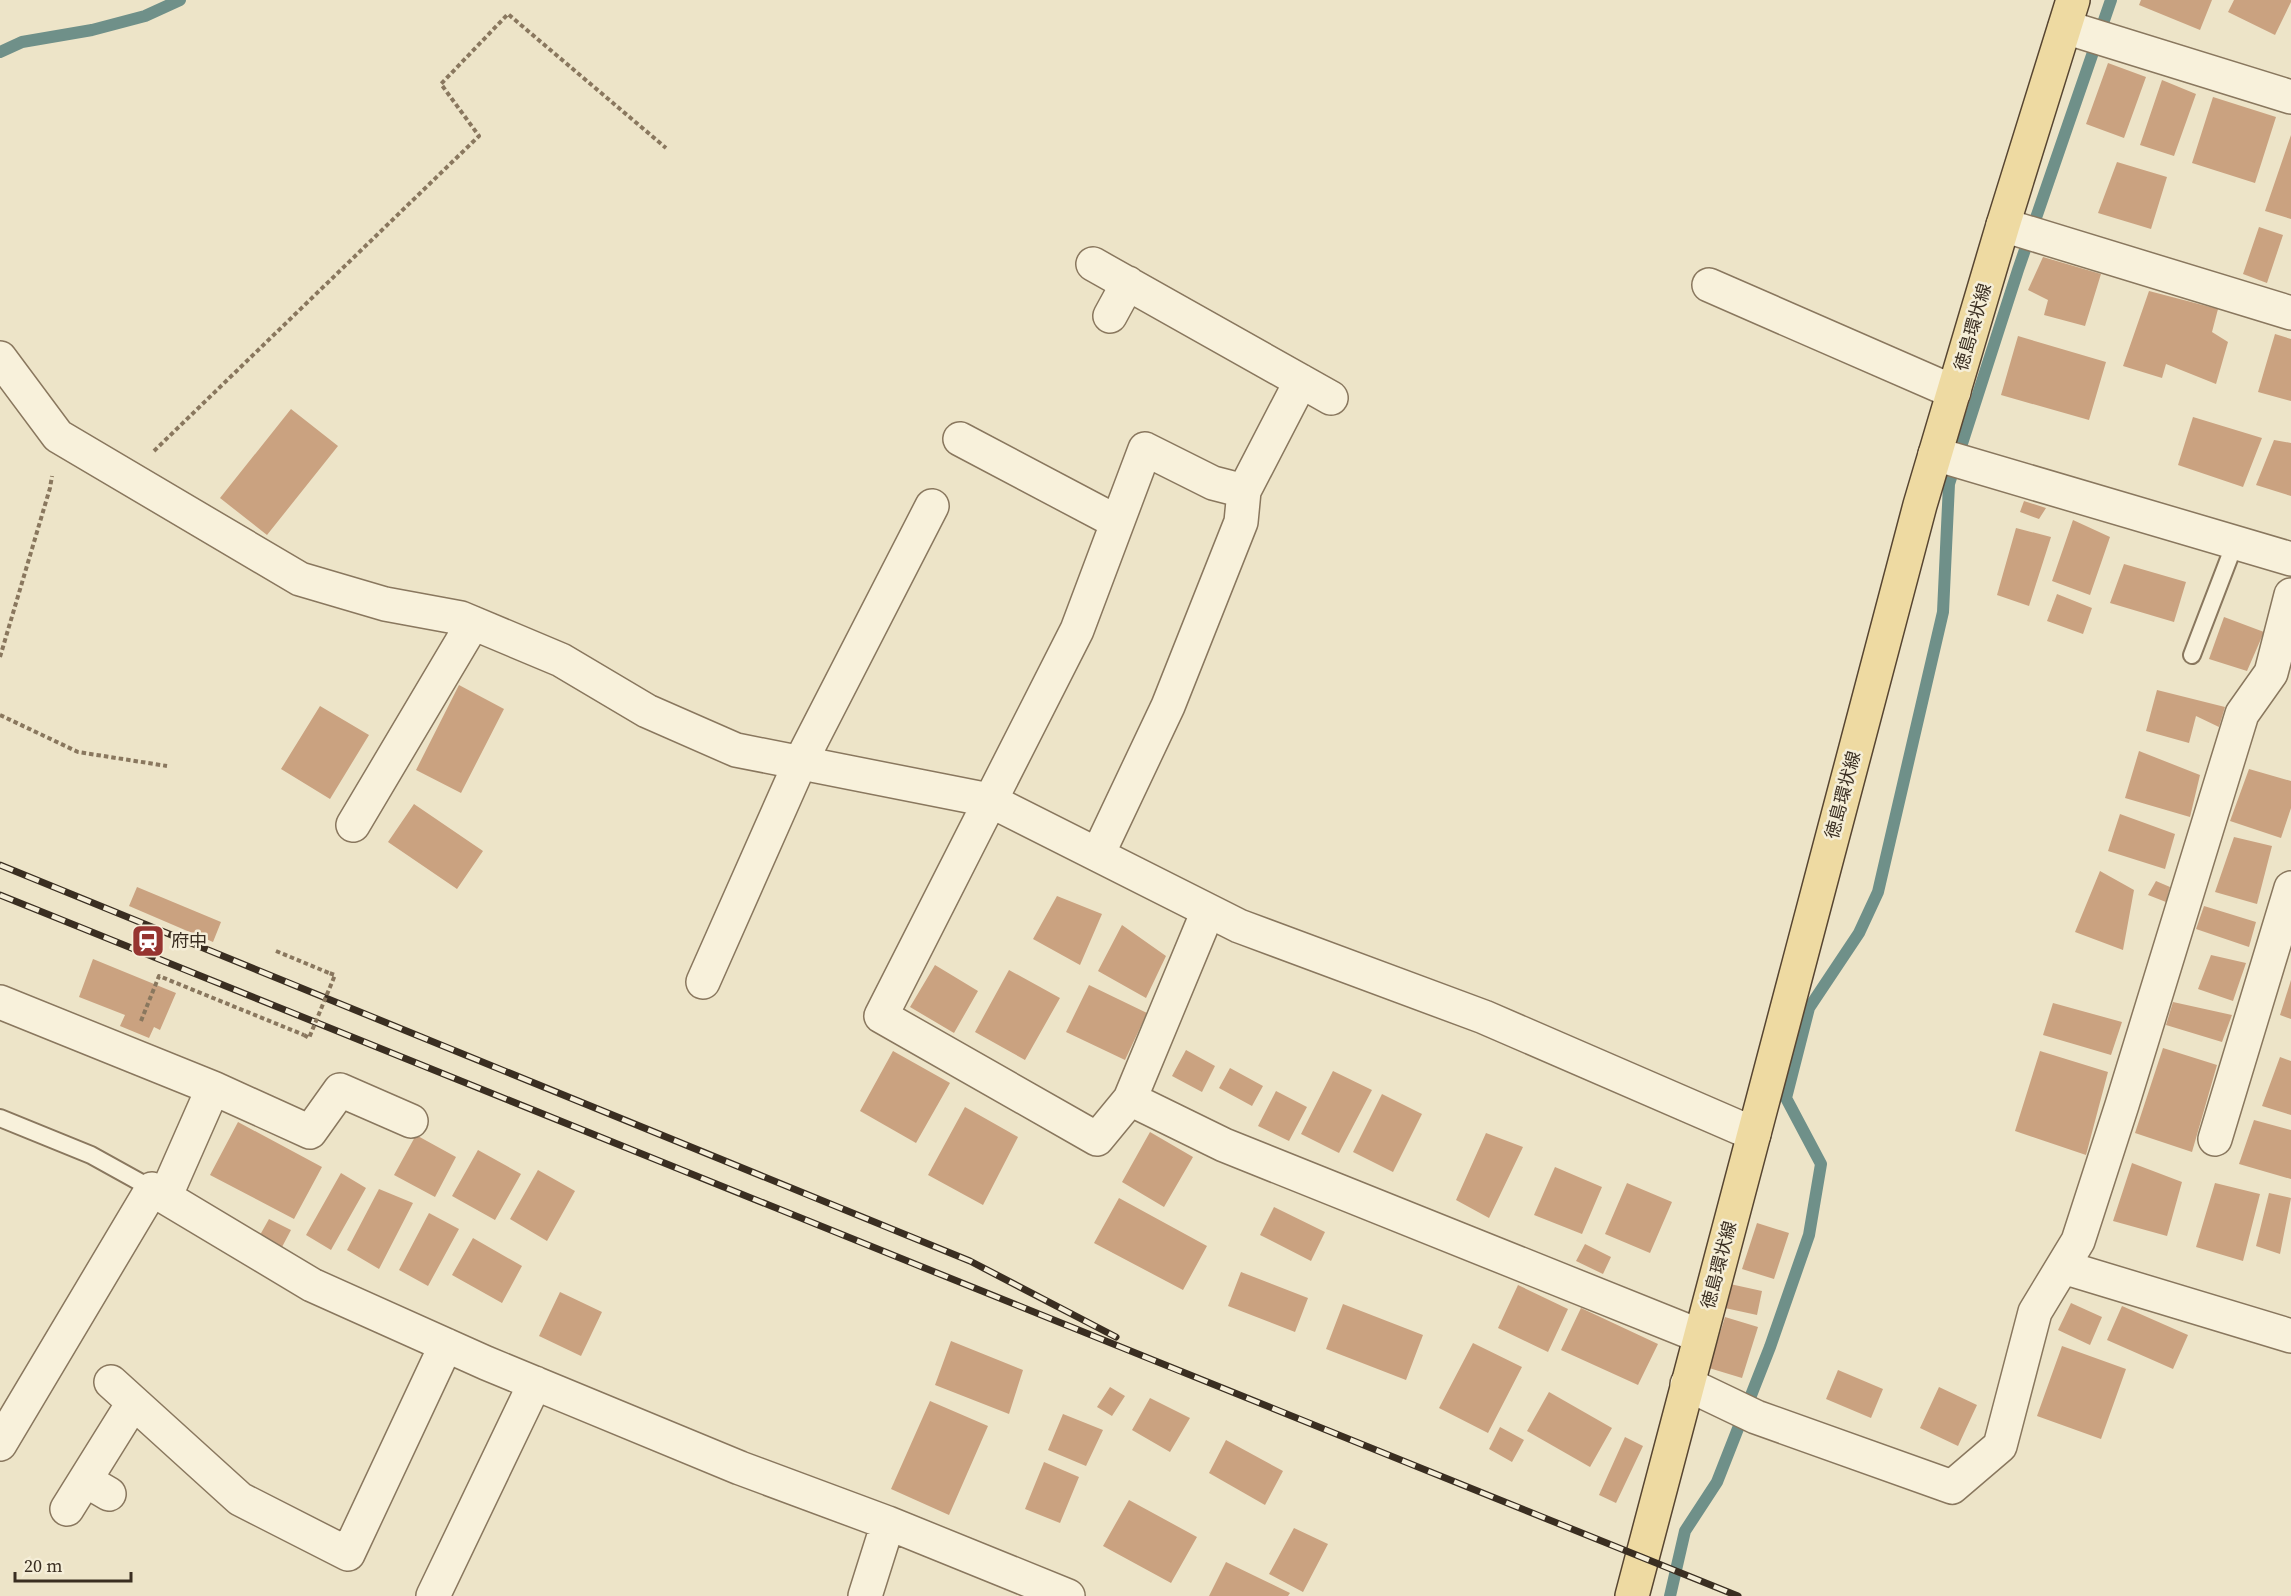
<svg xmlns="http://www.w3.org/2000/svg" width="2291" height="1596" viewBox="0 0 2291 1596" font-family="'Source Serif 4','Noto Sans JP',serif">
	<rect width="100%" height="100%" fill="#ede4c8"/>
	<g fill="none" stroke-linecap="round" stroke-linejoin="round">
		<path stroke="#6f9089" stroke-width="12" d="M0,52L22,42L92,30L145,16L180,0
			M1670,1596L1685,1531L1717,1482L1770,1347L1809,1235L1821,1164L1786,1098L1809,1008L1859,933L1878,892L1943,612L1949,484L2018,270L2111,0"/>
	</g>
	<path fill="#caa280" d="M2141,0H2212L2200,30L2139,5Z
		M2234,0H2291V2L2275,35L2228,12Z
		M2108,63L2146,77L2124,138L2086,124Z
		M2162,80L2196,94L2174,156L2140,145Z
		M2213,97L2276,117L2255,183L2192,163Z
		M2291,135V219L2265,211Z
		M2117,162L2167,177L2151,229L2098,213Z
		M2259,227L2283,235L2267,283L2243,274Z
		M2043,257L2101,274L2085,326L2044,315L2048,300L2028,290Z
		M2149,291L2218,309L2212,332L2228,342L2216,384L2166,364L2162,378L2123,366Z
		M2275,334L2291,339V401L2258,392Z
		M2018,336L2106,362L2089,420L2001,395Z
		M291,409L338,446L267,535L220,498Z
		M2193,417L2262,438L2243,487L2178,465Z
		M2274,440L2291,443V496L2256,485Z
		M2024,501L2046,508L2039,519L2020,512Z
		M2073,520L2110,537L2090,595L2052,581Z
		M2016,528L2051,537L2029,606L1997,595Z
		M2124,564L2186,582L2174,622L2110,603Z
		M2057,594L2092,608L2083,634L2047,621Z
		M2224,617L2264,632L2247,671L2209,659Z
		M459,685L504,709L461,793L416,770Z
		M2157,690L2225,707L2219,727L2196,716L2189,743L2146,731Z
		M320,706L369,735L330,799L281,769Z
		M2139,751L2200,775L2190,817L2125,798Z
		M2249,769L2291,781V808L2281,838L2230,821Z
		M414,804L483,851L457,889L388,842Z
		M2120,814L2175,834L2165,869L2108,851Z
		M2234,837L2272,846L2257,904L2215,892Z
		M2100,871L2134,890L2123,950L2075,932Z
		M2156,881L2170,887L2166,902L2148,895Z
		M137,887L221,922L213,942L129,906Z
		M1057,896L1102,914L1080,965L1033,939Z
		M2204,906L2256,922L2249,947L2196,929Z
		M1122,925L1166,956L1146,998L1098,971Z
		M2211,955L2246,963L2233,1001L2198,989Z
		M93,959L176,993L160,1030L154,1027L149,1038L120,1026L125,1015L79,997Z
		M935,965L978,991L954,1033L910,1007Z
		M1009,970L1060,998L1025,1060L975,1032Z
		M2291,980V1019L2280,1015Z
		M1089,985L1147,1013L1125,1060L1066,1032Z
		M2173,1002L2232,1015L2222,1042L2166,1025Z
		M2053,1003L2122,1022L2111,1055L2043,1035Z
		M2163,1048L2217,1065L2192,1152L2135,1133Z
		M1186,1050L1215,1066L1202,1092L1172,1076Z
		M893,1051L950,1083L916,1143L860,1111Z
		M2040,1051L2108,1072L2086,1155L2015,1131Z
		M2280,1057L2291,1061V1115L2262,1106Z
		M1230,1068L1263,1086L1252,1106L1219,1088Z
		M1333,1071L1372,1090L1339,1153L1301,1134Z
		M1276,1091L1307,1107L1289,1141L1258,1126Z
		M1382,1094L1422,1114L1393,1172L1353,1152Z
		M965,1107L1018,1137L983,1205L928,1175Z
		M2254,1120L2291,1130V1179L2239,1164Z
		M238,1122L322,1167L294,1219L210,1175Z
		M1150,1132L1193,1157L1164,1207L1122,1182Z
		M1486,1133L1523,1147L1489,1218L1456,1200Z
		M416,1135L456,1157L435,1197L394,1175Z
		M478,1150L521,1174L495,1220L452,1196Z
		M2132,1163L2182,1182L2167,1236L2113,1221Z
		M1555,1167L1602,1187L1582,1234L1534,1215Z
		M538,1170L575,1191L547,1241L510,1219Z
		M341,1173L366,1188L331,1250L306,1235Z
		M1627,1183L1672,1202L1650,1253L1605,1234Z
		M2215,1183L2260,1194L2243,1261L2196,1247Z
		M379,1189L413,1203L379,1269L347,1250Z
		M2269,1193L2291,1198L2280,1254L2256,1246Z
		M1119,1198L1207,1246L1183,1290L1094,1243Z
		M1274,1207L1325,1232L1311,1261L1260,1235Z
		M429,1213L459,1229L428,1286L399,1270Z
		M269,1219L291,1230L282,1247L260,1235Z
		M1757,1223L1789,1233L1774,1279L1742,1269Z
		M473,1238L522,1266L502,1303L452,1275Z
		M1585,1244L1611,1257L1603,1274L1576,1261Z
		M1241,1272L1308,1298L1295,1332L1228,1306Z
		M1730,1284L1762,1291L1757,1315L1725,1308Z
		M1518,1285L1568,1309L1548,1352L1498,1328Z
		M560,1292L602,1312L581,1356L539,1336Z
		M2071,1303L2102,1317L2090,1345L2058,1330Z
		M1343,1304L1423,1335L1406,1380L1326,1349Z
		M2122,1306L2188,1335L2173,1369L2107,1340Z
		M1581,1308L1658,1344L1638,1385L1561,1350Z
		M1725,1317L1758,1327L1742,1378L1709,1368Z
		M951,1341L1023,1370L1009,1414L935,1385Z
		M1473,1343L1522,1367L1488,1433L1439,1408Z
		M2062,1346L2126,1369L2101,1439L2037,1416Z
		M1838,1370L1883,1389L1871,1418L1826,1399Z
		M1110,1387L1125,1396L1112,1416L1097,1407Z
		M1939,1387L1977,1405L1958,1446L1920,1428Z
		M1549,1392L1612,1428L1590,1467L1527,1431Z
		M1150,1398L1190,1418L1170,1452L1132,1430Z
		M930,1401L988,1426L949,1515L891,1489Z
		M1063,1414L1103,1430L1086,1466L1048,1450Z
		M1500,1427L1524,1440L1512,1462L1489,1449Z
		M1625,1437L1643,1446L1616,1503L1599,1495Z
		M1226,1440L1283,1471L1265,1505L1209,1473Z
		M1044,1462L1079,1477L1060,1523L1025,1509Z
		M1129,1500L1197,1537L1171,1583L1103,1546Z
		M1294,1528L1328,1544L1303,1592L1269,1574Z
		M1226,1562L1290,1593L1288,1596H1209Z"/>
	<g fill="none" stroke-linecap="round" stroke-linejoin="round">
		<g stroke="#89775e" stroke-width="20">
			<path id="lane" d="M2192,655L2235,543
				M0,1118L91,1155L156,1191"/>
		</g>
		<g stroke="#89775e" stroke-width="36">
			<path id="street" d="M2065,27L2291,97
				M2003,225L2291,313
				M1093,264L1331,398
				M1709,285L1954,392
				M1110,316L1128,283
				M0,358L58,436L300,579L385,604L461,618L561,660L647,711L736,750L989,800L1239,926L1484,1017L1754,1134
				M960,439L1117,522
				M1935,454L2291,559
				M353,825L473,623
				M1098,854L1168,706L1241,522L1244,491L1301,381
				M1208,911L1130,1099L1224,1145L1700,1336
				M703,982L800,763L932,506
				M0,1002L213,1088L310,1132L340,1090L411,1121
				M213,1088L165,1197L312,1285L486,1363L740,1468L888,1523L1068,1596
				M1130,1099L1097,1139L881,1016L1077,630L1145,449L1213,483L1244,491
				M2215,1139L2291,888
				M2063,1267L2291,1336
				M111,1382L240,1499L348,1554L446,1345
				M1687,1384L1756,1417L1952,1487L2000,1446L2035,1312L2078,1241L2122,1105L2242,714L2271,673L2291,595
				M0,1444L152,1189
				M85,1480L109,1494
				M67,1509L133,1403
				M433,1596L535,1383
				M865,1596L888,1523"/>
		</g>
		<g stroke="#574531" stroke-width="36">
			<path id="primary" d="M1632,1596L1920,505L2003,225L2073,0"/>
		</g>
		<path stroke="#89775e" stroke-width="4" stroke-dasharray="4.5 3" stroke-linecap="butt" d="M154,451L479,136L441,84L508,14L666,148
			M0,657L50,488L52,476
			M0,715L78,752L167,766
			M276,951L329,973
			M141,1021L159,976L304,1035"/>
		<use href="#lane" stroke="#f8f1db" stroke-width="16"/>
		<use href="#street" stroke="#f8f1db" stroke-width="33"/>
		<use href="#primary" stroke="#eedaa2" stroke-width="33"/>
		<g stroke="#3a2e21" stroke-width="7">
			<path id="rail" d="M0,865L970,1261L1116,1337
				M0,895L1738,1596"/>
		</g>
		<use href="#rail" stroke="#f5eed8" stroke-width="4.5" stroke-dasharray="14" stroke-linecap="butt"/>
		<path stroke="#89775e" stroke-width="4" stroke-dasharray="4.5 3" stroke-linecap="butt" d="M304,1035L309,1038L335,975L329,973"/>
	</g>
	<defs>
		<g id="station-square" transform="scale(1.725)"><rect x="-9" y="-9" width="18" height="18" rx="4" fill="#963430" stroke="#f5eed8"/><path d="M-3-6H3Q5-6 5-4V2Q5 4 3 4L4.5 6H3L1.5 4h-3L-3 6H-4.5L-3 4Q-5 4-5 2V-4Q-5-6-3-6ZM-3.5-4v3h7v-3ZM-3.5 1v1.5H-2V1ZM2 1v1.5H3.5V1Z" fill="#fff"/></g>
	</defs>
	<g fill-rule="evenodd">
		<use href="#station-square" x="148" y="941"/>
	</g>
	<g text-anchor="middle" stroke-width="5" stroke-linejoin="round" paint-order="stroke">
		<g font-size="18" fill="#3a2e21" stroke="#f5eed8">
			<text transform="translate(1973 327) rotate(-74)" y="6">徳島環状線</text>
			<text transform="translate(1843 795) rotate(-75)" y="6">徳島環状線</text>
			<text transform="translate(1719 1265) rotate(-75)" y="6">徳島環状線</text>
		</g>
		<g font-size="18" fill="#3a2e21" stroke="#f5eed8" text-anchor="start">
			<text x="171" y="947">府中</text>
		</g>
	</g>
	<path d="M15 1572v9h116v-9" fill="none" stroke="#3a2e21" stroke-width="3"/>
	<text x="24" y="1572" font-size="18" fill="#3a2e21" stroke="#f5eed8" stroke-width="4.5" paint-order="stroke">20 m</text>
</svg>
